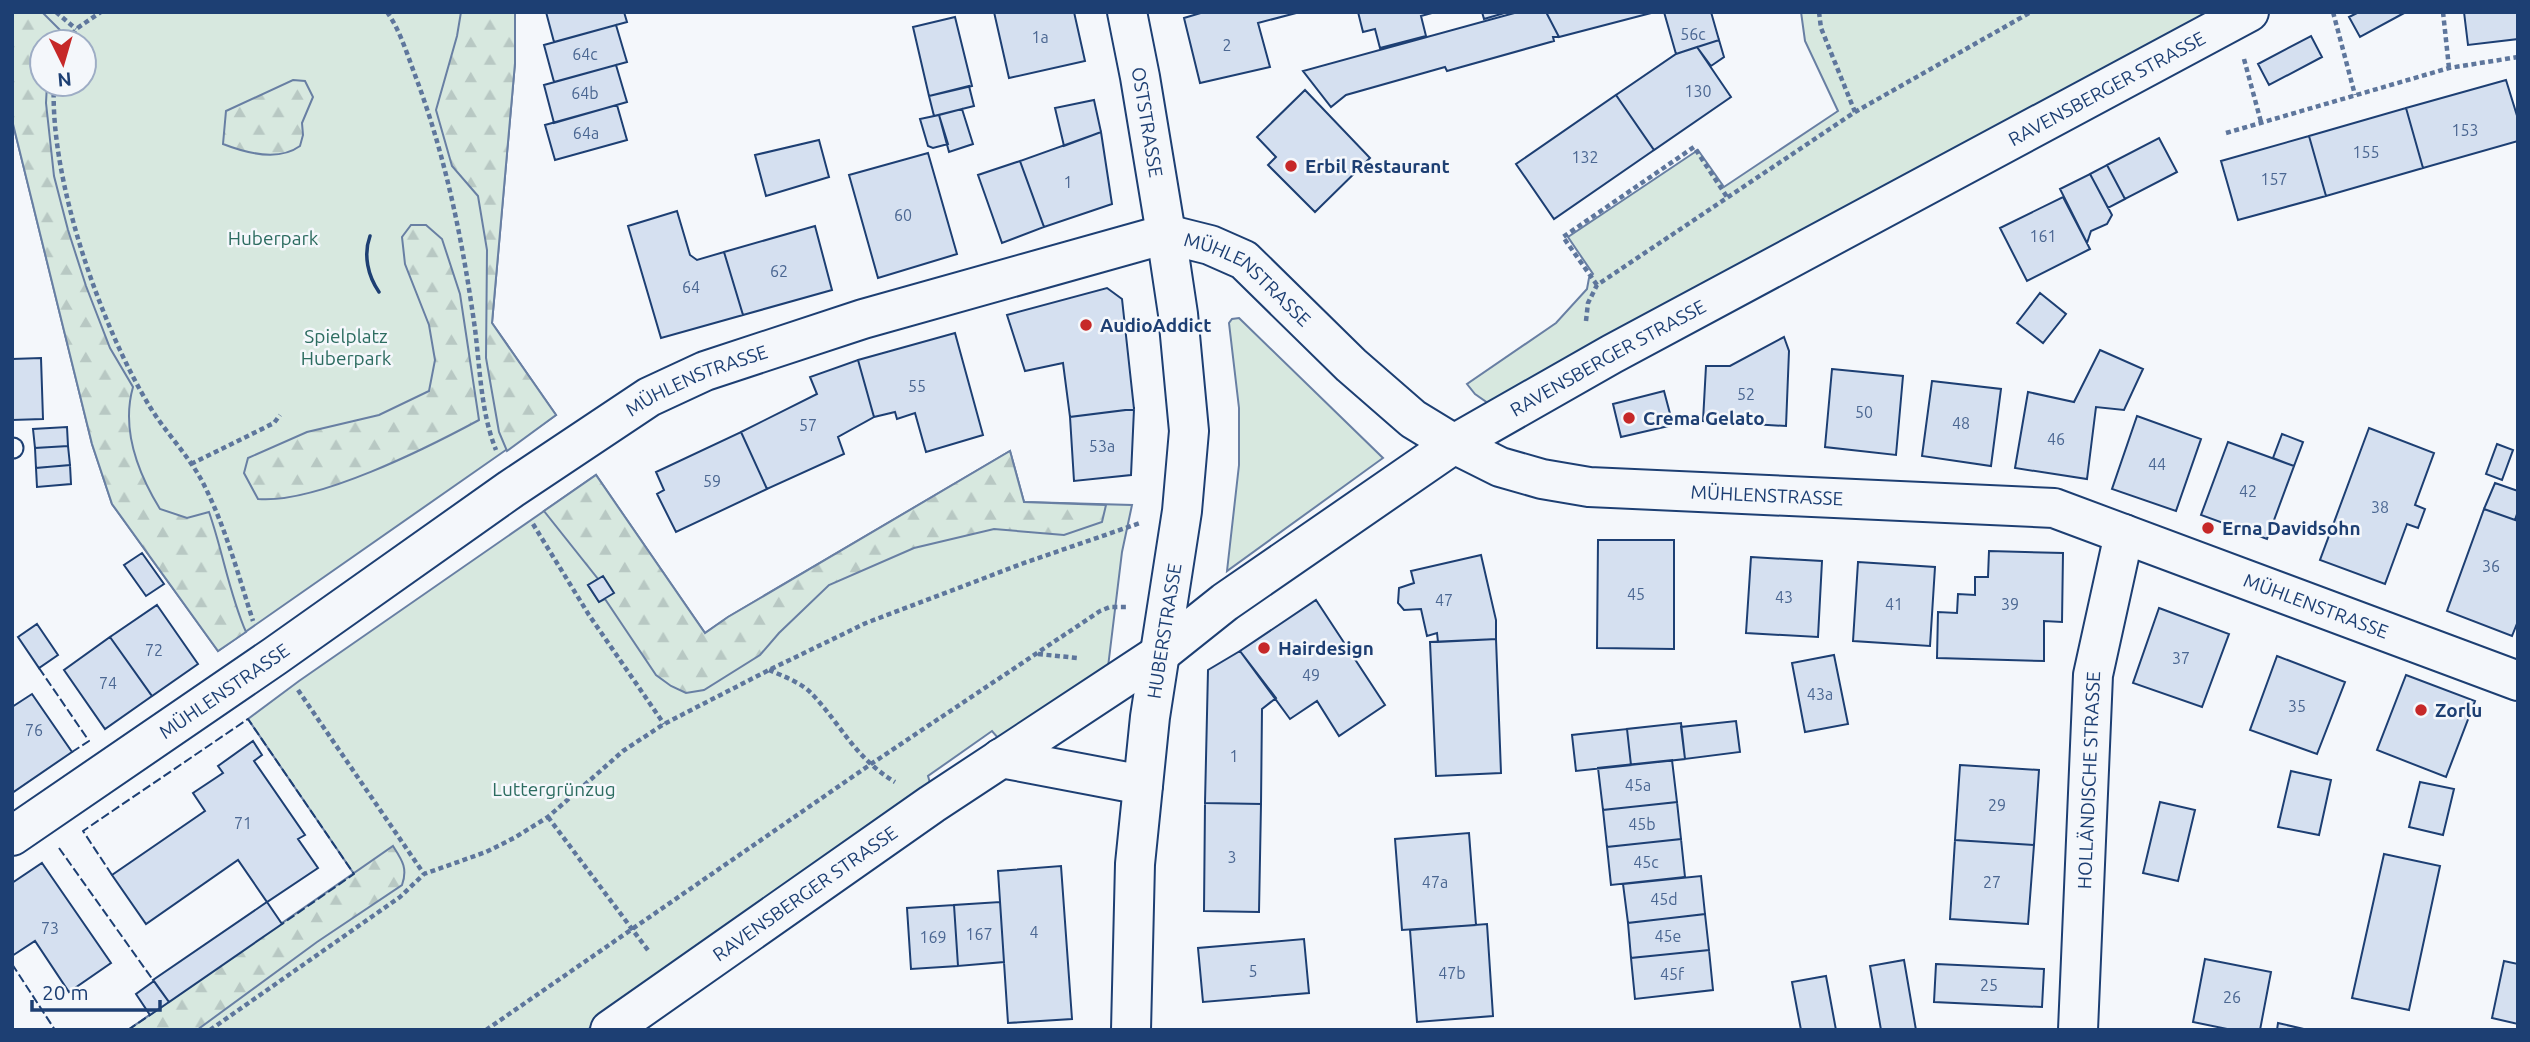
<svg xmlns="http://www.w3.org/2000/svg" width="2530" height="1042" viewBox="0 0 2530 1042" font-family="Ubuntu,sans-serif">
	<defs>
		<pattern id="forest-firs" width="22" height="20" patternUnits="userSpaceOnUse" patternTransform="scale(1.75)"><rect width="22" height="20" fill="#d7e8df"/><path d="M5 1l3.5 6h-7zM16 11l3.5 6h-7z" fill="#b8c8c3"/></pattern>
	</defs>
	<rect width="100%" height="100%" fill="#f4f7fb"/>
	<path fill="#d7e8df" stroke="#687fa3" stroke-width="2" fill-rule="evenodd" d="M12,12H515V63L492,323L556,415L218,651L112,504L92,444L12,120ZM42,42H84V84H42Z
		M1801,12H2222L1498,410L1475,394L1467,384L1556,323L1587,289L1589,278L1593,274L1568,237L1698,150L1724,187L1838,111L1805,41Z
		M1239,318L1383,458L1227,571L1239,465V408L1229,323L1232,319Z
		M1010,451L1024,502L1132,505L1122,552L1108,667L998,738L992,731L928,776L932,790L587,1030H128L354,874L248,719L299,681L596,475L705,633L728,617Z"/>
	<path fill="url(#forest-firs)" stroke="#687fa3" stroke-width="2" d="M12,12L43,13L61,31L62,38L59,42H42V84H47L46,103L54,176L68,230L86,286L110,348L133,387C121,429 138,473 160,509L187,518L209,512C223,552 229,593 246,632L218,651L112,504L92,444L12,120Z
		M461,12H515V63L492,323L556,415L507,451L499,432L486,358L487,250L478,196L452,166L436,110L457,36Z
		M293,80L305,81L313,97L302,123L303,135L300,146C278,162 246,153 223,144L226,111Z
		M411,225H426L442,239L460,294L479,420C427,448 316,504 258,499L244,473L248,458L307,432L379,415L429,391L435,360L429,325L405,264L402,237Z
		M1010,451L1024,502L1106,505L1102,522L1064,535L994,529L914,548L829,585L779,633L760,655L704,690L686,693L671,686L656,675L605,599L599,602L588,585L598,579L544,511L596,475L705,633L728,617Z
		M393,846C402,860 408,868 402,885L317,942L197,1030H128Z"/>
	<path fill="#d5e0f0" stroke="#1d3f73" stroke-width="2" d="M546,12H624L627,22L554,42Z
		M994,12H1074L1085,61L1009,78Z
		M1204,12H1300L1258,23L1270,67L1200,83L1184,18Z
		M1358,12H1432V13L1421,16L1426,36L1380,48L1375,29L1363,32Z
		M1482,12H1508L1484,19Z
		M1518,12H1546L1559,37H1553L1554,41L1447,71L1445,67L1346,95L1331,107L1303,71Z
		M1546,12H1655L1559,37Z
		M1664,12H1711L1719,40L1676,54Z
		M2359,12H2406L2360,37L2349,17Z
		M2464,12H2518V39L2468,45Z
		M955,17L972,86L929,96L913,27Z
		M616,25L627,62L554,82L544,45Z
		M2311,36L2322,57L2269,85L2258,64Z
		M1719,40L1724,57L1711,66L1697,47Z
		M1697,47L1731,97L1654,150L1616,95L1676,54Z
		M616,65L627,102L554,123L544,85Z
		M2506,80L2518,119V141L2423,168L2406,108Z
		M969,86L974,106L934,116L929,96Z
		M1305,90L1370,158L1315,212L1268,165L1276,157L1257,137Z
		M1616,95L1654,150L1554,219L1516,164Z
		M1094,100L1101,132L1064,146L1055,108Z
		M617,105L627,140L555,160L545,125Z
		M2406,108L2423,168L2326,196L2309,136Z
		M962,109L973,144L949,152L939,115Z
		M939,115L948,144L933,148L928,146L920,119Z
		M1101,132L1112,204L1044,227L1020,161Z
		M2309,136L2326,196L2238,220L2221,161Z
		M2159,138L2177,172L2125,199L2107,165Z
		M819,140L829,177L766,196L755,155Z
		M928,153L957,254L878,278L849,175Z
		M1020,161L1044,227L1002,243L978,175Z
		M2107,165L2125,199L2108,208L2090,174Z
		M2090,174L2112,215L2107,224L2091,231L2087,243L2060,189Z
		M2063,197L2090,249L2027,281L2000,228Z
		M677,211L690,255L697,260L724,252L743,315L661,338L628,226Z
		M815,226L832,290L743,315L724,252Z
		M1107,288L1122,299L1134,409L1070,417L1063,363L1025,371L1007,315Z
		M2040,293L2066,314L2043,343L2017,323Z
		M955,333L983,435L926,452L915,413L897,419L895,412L874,417L858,360Z
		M1784,337L1789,351L1786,426L1703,421L1706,366H1730Z
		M2100,350L2143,369L2124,410L2096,407L2087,479L2015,468L2028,392L2074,402Z
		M41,358L43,419L12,420V359Z
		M858,360L874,417L838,437L844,454L767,489L741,432L817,394L810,377Z
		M1832,369L1903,376L1896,455L1825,447Z
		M1932,381L2001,389L1991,466L1922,456Z
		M1664,391L1673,425L1621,437L1613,404Z
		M1134,409L1131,475L1074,481L1070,417Z
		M2137,416L2201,439L2176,511L2112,489Z
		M67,427L68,446L35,448L33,429Z
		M2369,428L2434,453L2415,505L2425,509L2418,528L2407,524L2385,584L2320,560Z
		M741,432L767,489L676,532L657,494L664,490L656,472Z
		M2282,434L2303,442L2294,466L2273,458Z
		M2228,442L2294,466L2267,539L2201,515Z
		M2497,444L2513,450L2502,480L2486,474Z
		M68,446L70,465L36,468L35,448Z
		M70,465L71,484L37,487L36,468Z
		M2495,483L2518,491V511L2515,520L2484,509Z
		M2484,509L2518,521V621L2512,636L2447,611Z
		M1598,540H1674V649L1597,648Z
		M1989,551L2063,553L2062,622L2044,621V661L1937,658L1938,612L1957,613L1958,594L1975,595V577H1988Z
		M142,553L164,584L146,596L124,565Z
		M1481,555L1496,620V639L1438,642L1437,633L1427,636L1421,609L1404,610L1398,603L1399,588L1414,583L1411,571Z
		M1751,557L1822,561L1818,637L1746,633Z
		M1858,562L1935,567L1930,646L1853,641Z
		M603,576L614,593L599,602L588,585Z
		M1316,600L1385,705L1339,736L1317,701L1290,719L1240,651Z
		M157,605L198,664L152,696L110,637Z
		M2159,608L2229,634L2202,707L2133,683Z
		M37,624L58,655L39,668L18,637Z
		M110,637L152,696L105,729L64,670Z
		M1496,639L1501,773L1436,776L1430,642Z
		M1240,651L1276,698L1262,709L1261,804L1205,803L1208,670Z
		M1834,655L1848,724L1805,732L1792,663Z
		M2277,656L2345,682L2317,754L2250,730Z
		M2406,675L2475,701L2446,777L2377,750Z
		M32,694L72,752L12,793V707Z
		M1736,721L1740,752L1685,759L1681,727Z
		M1681,723L1685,759L1631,765L1627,729Z
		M1627,729L1631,765L1576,771L1572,735Z
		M253,741L262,755L254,761L305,835L298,839L318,868L267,902L238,860L146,924L112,875L205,811L193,793L223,773L218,766Z
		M1672,760L1677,802L1603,810L1598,768Z
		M1960,765L2039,770L2034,845L1955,840Z
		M2291,771L2331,780L2319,835L2278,827Z
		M2420,782L2454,789L2443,835L2409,827Z
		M1677,802L1681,839L1607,847L1603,810Z
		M2160,802L2195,810L2178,881L2143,873Z
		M1205,803L1261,804L1259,912L1204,911Z
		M1469,833L1476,925L1402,930L1395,839Z
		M1681,839L1685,877L1611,885L1607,847Z
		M1955,840L2034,845L2028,924L1950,919Z
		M2384,854L2440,866L2409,1010L2352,998Z
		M42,863L111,963L69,992L35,941L12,956V883Z
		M1061,866L1072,1019L1008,1023L998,871Z
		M1701,876L1705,914L1628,923L1623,884Z
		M267,902L282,924L169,1002L153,980Z
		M1000,902L1004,962L958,966L954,905Z
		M954,905L958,966L911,969L907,908Z
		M1705,914L1709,950L1631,958L1628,923Z
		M1487,924L1493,1016L1417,1022L1410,930Z
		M1304,939L1309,993L1203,1002L1198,948Z
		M1709,950L1713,990L1635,999L1631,958Z
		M2205,959L2271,972L2260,1030H2232L2193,1022Z
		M1904,960L1916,1030H1881L1870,966Z
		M2504,961L2518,964V1024L2492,1018Z
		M1936,964L2044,969L2042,1007L1934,1002Z
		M1826,976L1836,1030H1801L1792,982Z
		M154,981L169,1002L150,1015L136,994Z
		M2278,1023L2308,1030H2277Z"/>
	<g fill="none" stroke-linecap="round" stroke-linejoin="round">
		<g stroke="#1d3f73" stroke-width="23">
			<path id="lane" d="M12,448H13"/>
		</g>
		<g stroke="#1d3f73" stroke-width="42">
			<g id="street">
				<path d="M1001,758L1143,785"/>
				<path id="s1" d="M12,836L275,656L511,489L649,397L705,371L863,319L1166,234L1210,245L1244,260L1351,365L1413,419L1454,444L1500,467L1542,479L1589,487L2054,508L2518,681"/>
				<path id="s2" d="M610,1030L932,804L1161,653L1225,602L1454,444L1612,354L2249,12"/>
				<path id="s3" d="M2078,1030L2093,675L2124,534"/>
			</g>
		</g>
		<g stroke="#1d3f73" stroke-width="42">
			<g id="secondary">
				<path id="s4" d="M1127,12L1140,77L1166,234L1178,314L1189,431L1182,511L1150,717L1135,864L1131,1030"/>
			</g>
		</g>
		<path stroke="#5e769c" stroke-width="4.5" stroke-dasharray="5 3.5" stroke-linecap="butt" d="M56,12L76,29
			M387,12C400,30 407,54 415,75C446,157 463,243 475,329C480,369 481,413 496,450
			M1819,12L1821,28L1855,112
			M2333,12L2355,95
			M2443,12L2449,68
			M68,42L76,29L101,12
			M2244,59L2261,122
			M54,84C49,178 101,327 150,407C166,433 188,455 202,481C225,525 238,574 253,621
			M2226,133L2449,68L2518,57
			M1597,285L1563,237L1694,147L1727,197
			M1586,321L1588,303L1597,285L1855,112L2031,12
			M191,464L274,423L280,415
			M533,524L589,615L664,724
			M1038,654L1077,658
			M769,670C783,676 802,683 812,694C843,727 854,757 895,782
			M298,690L424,874
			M548,817L650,953
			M210,1030L400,897L424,874L486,852L514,838L548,817L623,751L664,724L769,670L866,623L1024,563L1140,523
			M486,1030L871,764L1100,611L1110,607H1126"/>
		<use href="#lane" stroke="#f4f7fb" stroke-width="19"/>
		<use href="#street" stroke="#f4f7fb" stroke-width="38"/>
		<use href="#secondary" stroke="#f4f7fb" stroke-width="38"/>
		<path stroke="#1d3f73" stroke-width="2" stroke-dasharray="9 3.5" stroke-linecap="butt" d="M39,668L89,741L72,752
			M59,848L153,980
			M112,875L83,831L248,719L354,874L282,924
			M12,964L55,1030
			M128,1030L150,1015"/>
		<path stroke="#1d3f73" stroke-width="3.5" d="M370,236C363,255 368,276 379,292"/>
	</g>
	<g fill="#c62828" stroke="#f4f7fb" stroke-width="2.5">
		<circle cx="1291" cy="166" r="7"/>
		<circle cx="1086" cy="325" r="7"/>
		<circle cx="1629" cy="418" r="7"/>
		<circle cx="2208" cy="528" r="7"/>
		<circle cx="1264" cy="648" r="7"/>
		<circle cx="2421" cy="710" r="7"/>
	</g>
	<g text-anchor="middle" stroke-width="5" stroke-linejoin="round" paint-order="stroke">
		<g font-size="16" fill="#4b6792">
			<text x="1693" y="40">56c</text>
			<text x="1040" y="43">1a</text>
			<text x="1227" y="51">2</text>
			<text x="585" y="60">64c</text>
			<text x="1698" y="97">130</text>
			<text x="585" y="99">64b</text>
			<text x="2465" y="136">153</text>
			<text x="586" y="139">64a</text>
			<text x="2366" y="158">155</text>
			<text x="1585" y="163">132</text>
			<text x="2274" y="185">157</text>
			<text x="1068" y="188">1</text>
			<text x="903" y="221">60</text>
			<text x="2043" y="242">161</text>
			<text x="779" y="277">62</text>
			<text x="691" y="293">64</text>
			<text x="917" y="392">55</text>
			<text x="1746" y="400">52</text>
			<text x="1864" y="418">50</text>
			<text x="1961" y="429">48</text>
			<text x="808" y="431">57</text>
			<text x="2056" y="445">46</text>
			<text x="1102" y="452">53a</text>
			<text x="2157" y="470">44</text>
			<text x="712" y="487">59</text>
			<text x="2248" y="497">42</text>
			<text x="2380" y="513">38</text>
			<text x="2491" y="572">36</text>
			<text x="1636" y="600">45</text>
			<text x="1784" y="603">43</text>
			<text x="1444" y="606">47</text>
			<text x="1894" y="610">41</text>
			<text x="2010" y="610">39</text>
			<text x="154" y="656">72</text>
			<text x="2181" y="664">37</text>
			<text x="1311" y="681">49</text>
			<text x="108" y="689">74</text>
			<text x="1820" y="700">43a</text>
			<text x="2297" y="712">35</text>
			<text x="34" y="736">76</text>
			<text x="1234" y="762">1</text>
			<text x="1638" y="791">45a</text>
			<text x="1997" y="811">29</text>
			<text x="243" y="829">71</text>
			<text x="1642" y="830">45b</text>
			<text x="1232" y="863">3</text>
			<text x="1646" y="868">45c</text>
			<text x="1435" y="888">47a</text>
			<text x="1992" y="888">27</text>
			<text x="1664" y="905">45d</text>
			<text x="50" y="934">73</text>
			<text x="1034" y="938">4</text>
			<text x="979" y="940">167</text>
			<text x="1668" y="942">45e</text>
			<text x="933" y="943">169</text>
			<text x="1253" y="977">5</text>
			<text x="1452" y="979">47b</text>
			<text x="1672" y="980">45f</text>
			<text x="1989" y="991">25</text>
			<text x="2232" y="1003">26</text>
		</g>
		<g font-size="19" fill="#1d3f73" stroke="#f4f7fb">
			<text dy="7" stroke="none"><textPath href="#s2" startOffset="1771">RAVENSBERGER STRASSE</textPath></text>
			<text dy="7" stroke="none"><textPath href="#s4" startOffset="112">OSTSTRASSE</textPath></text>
			<text dy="7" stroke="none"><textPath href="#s1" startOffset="1412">MÜHLENSTRASSE</textPath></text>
			<text dy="7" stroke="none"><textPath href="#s2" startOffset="1204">RAVENSBERGER STRASSE</textPath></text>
			<text dy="7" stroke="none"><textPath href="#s1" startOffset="824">MÜHLENSTRASSE</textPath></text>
			<text dy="7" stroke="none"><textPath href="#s1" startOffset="2000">MÜHLENSTRASSE</textPath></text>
			<text dy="7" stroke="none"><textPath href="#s1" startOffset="2567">MÜHLENSTRASSE</textPath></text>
			<text transform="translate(1164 631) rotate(-81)" y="7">HUBERSTRASSE</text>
			<text dy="7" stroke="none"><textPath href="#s1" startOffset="257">MÜHLENSTRASSE</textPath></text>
			<text dy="7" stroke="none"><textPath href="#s3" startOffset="250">HOLLÄNDISCHE STRASSE</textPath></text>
			<text dy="7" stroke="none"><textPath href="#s2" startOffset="238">RAVENSBERGER STRASSE</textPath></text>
		</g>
		<g font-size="19" font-weight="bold" fill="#1d3f73" stroke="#f4f7fb" text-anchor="start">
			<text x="1305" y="173">Erbil Restaurant</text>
			<text x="1100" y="332">AudioAddict</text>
			<text x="1643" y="425">Crema Gelato</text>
			<text x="2222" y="535">Erna Davidsohn</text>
			<text x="1278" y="655">Hairdesign</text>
			<text x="2435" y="717">Zorlu</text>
		</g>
		<g font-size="19" fill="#2c6c60" stroke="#f4f7fb">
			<text x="273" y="245">Huberpark</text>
			<text x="346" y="343">Spielplatz<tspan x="346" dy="22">Huberpark</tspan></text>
			<text x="554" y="796">Luttergrünzug</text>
		</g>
	</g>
	<rect width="2530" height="1042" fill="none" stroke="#1d3f73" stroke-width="28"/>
	<g transform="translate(63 63) rotate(175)"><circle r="33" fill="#f4f7fb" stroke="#9eadc5" stroke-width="2"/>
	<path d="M0-5L12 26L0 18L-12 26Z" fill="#c62828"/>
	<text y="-10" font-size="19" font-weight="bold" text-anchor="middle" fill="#1d3f73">N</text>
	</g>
	<path d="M32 1000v10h128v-10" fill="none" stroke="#1d3f73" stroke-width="3.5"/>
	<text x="42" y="1000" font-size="21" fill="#1d3f73" stroke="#f4f7fb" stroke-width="5" paint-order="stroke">20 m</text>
</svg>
